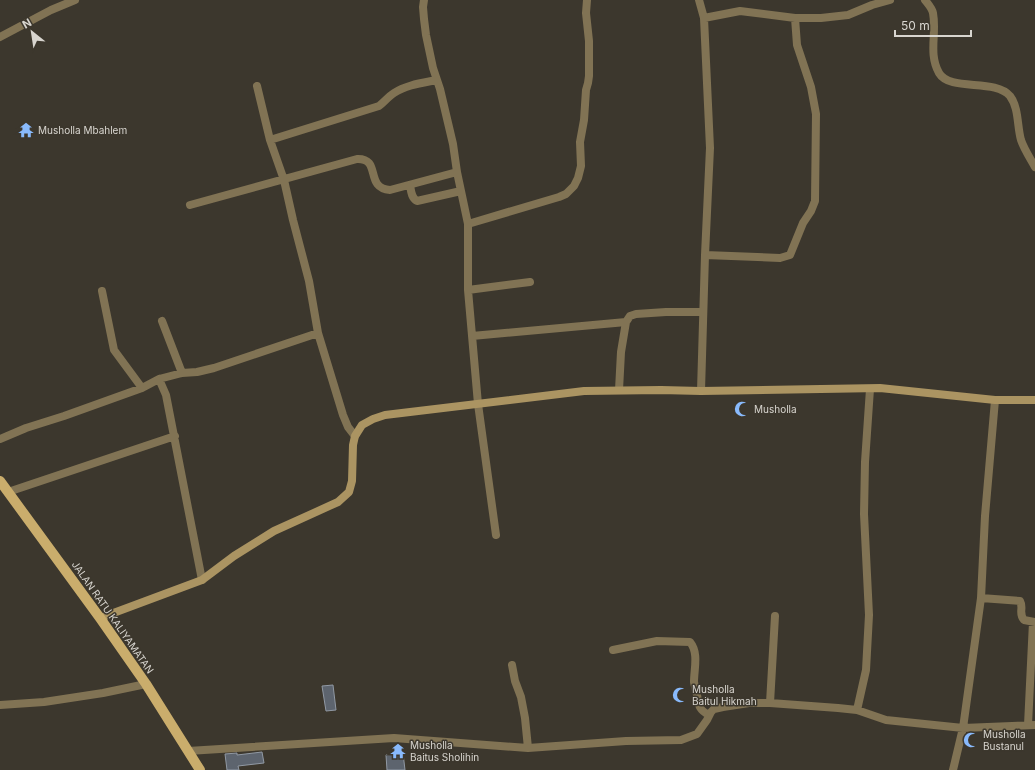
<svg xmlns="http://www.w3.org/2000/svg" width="1035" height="770" viewBox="0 0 1035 770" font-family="Inter,sans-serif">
	<rect width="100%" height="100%" fill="#3c372d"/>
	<path fill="#5d646e" stroke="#9199a4" d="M333,685L336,710L326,711L322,686Z
		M262,752L264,763L238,766L239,770H227L225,754L237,753V755Z
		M403,753L405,770H387L386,755Z"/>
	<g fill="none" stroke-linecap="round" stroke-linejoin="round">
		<path stroke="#817354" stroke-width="8" d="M424,0L423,7L424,19L426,35L433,68L440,89L453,144L457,172L468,224V290L478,404L496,535
			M699,0L704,18L710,148L705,255L701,391
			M925,0C928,4 932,8 933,13C937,34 928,53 939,73C950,92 995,78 1010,96C1019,108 1017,126 1021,140C1024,149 1030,158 1035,167
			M704,18L740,11L795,18H821L848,15L872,5L890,0
			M0,37L51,10L75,0
			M257,86L270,140L284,180L293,220L309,281L318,333L343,415L348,427L355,436
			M270,140L379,106C384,102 388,97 394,93C406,85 422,83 437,80
			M410,185C411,190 411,198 417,201L461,191
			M190,205L357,159C382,158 364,188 390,190L457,172
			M468,224L559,197L566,194L574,186L578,178L581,166L580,142L584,120L586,90L588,83L589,76V41L586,13L587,0
			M705,255L780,258L790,255L803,223L811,211L815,201L816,114L811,87L797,45L795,18
			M468,290L530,282
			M102,291L114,350L142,388
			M162,321L182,373
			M472,336L626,322L630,316L636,314L666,312H703
			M159,379L182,373L197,372L214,368L318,333
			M619,390L621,352L626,322
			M0,439L26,428L64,416L142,388L159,379L166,395L202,580
			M8,492L175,436
			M981,598L1020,601C1024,608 1018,613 1024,620L1035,622
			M613,650L657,641L690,642C699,653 694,669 694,682C695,687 696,691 697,695C699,706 699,710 709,715
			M512,665L515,681L521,697L525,718L528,748
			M770,703L775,616
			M0,705L44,702L103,693L146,684
			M857,710L866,670L869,615L864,514L865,462L870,389
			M1028,725L1033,622
			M188,751L394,738L528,748L626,741L681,740L697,734L707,720L711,712L714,709L723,707L749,703H770L838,708L857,710L886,720L963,728L1035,725
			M953,770L963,728L981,598L985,516L995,400"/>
		<path stroke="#ab9462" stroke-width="8" d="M100,618L202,580L234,556L274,531L338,502L349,492L352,481L353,445L355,436L362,425L373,419L385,415L584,391L661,390L701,391L880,388L995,400H1035"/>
		<path stroke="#caad6c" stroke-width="10" d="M0,481L100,618L146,684L200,770"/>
	</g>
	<defs>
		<g id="temple-bare" transform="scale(1.2)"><path d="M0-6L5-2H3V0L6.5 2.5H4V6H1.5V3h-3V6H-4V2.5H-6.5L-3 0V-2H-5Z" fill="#89bafc" stroke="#3c372d" stroke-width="2.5" paint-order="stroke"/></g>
		<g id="mosque-bare" transform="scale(1.2)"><path d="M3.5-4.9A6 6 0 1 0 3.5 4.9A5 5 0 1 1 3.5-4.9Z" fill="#89bafc" stroke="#3c372d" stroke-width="2.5" paint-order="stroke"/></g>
	</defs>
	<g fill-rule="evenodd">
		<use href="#temple-bare" x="26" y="130"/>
		<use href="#mosque-bare" x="742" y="409"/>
		<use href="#mosque-bare" x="680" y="695"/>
		<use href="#mosque-bare" x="971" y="740"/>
		<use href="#temple-bare" x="398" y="751"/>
	</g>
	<g text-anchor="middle" stroke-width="3" stroke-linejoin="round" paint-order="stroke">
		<g font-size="10" fill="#d8d5cf" stroke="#3c372d" text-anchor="start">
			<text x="38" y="134">Musholla Mbahlem</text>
			<text x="754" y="413">Musholla</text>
			<text x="692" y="693">Musholla<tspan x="692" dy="12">Baitul Hikmah</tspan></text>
			<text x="983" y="738">Musholla<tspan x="983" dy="12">Bustanul</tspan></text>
			<text x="410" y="749">Musholla<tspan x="410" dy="12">Baitus Sholihin</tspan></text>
		</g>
		<g font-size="10" fill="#d8d5cf" stroke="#3c372d">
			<text transform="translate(113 617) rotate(55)" y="4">JALAN RATU KALIYAMATAN</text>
		</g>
	</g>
	<g transform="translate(32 32) rotate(330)" stroke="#3c372d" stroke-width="3" paint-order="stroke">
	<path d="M0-3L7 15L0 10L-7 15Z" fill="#d8d5cf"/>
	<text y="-6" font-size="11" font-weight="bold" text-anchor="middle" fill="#d8d5cf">N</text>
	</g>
	<path d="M895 30v6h76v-6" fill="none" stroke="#d8d5cf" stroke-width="2"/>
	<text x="901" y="30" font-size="12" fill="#d8d5cf" stroke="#3c372d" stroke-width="3" paint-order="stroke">50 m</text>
</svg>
